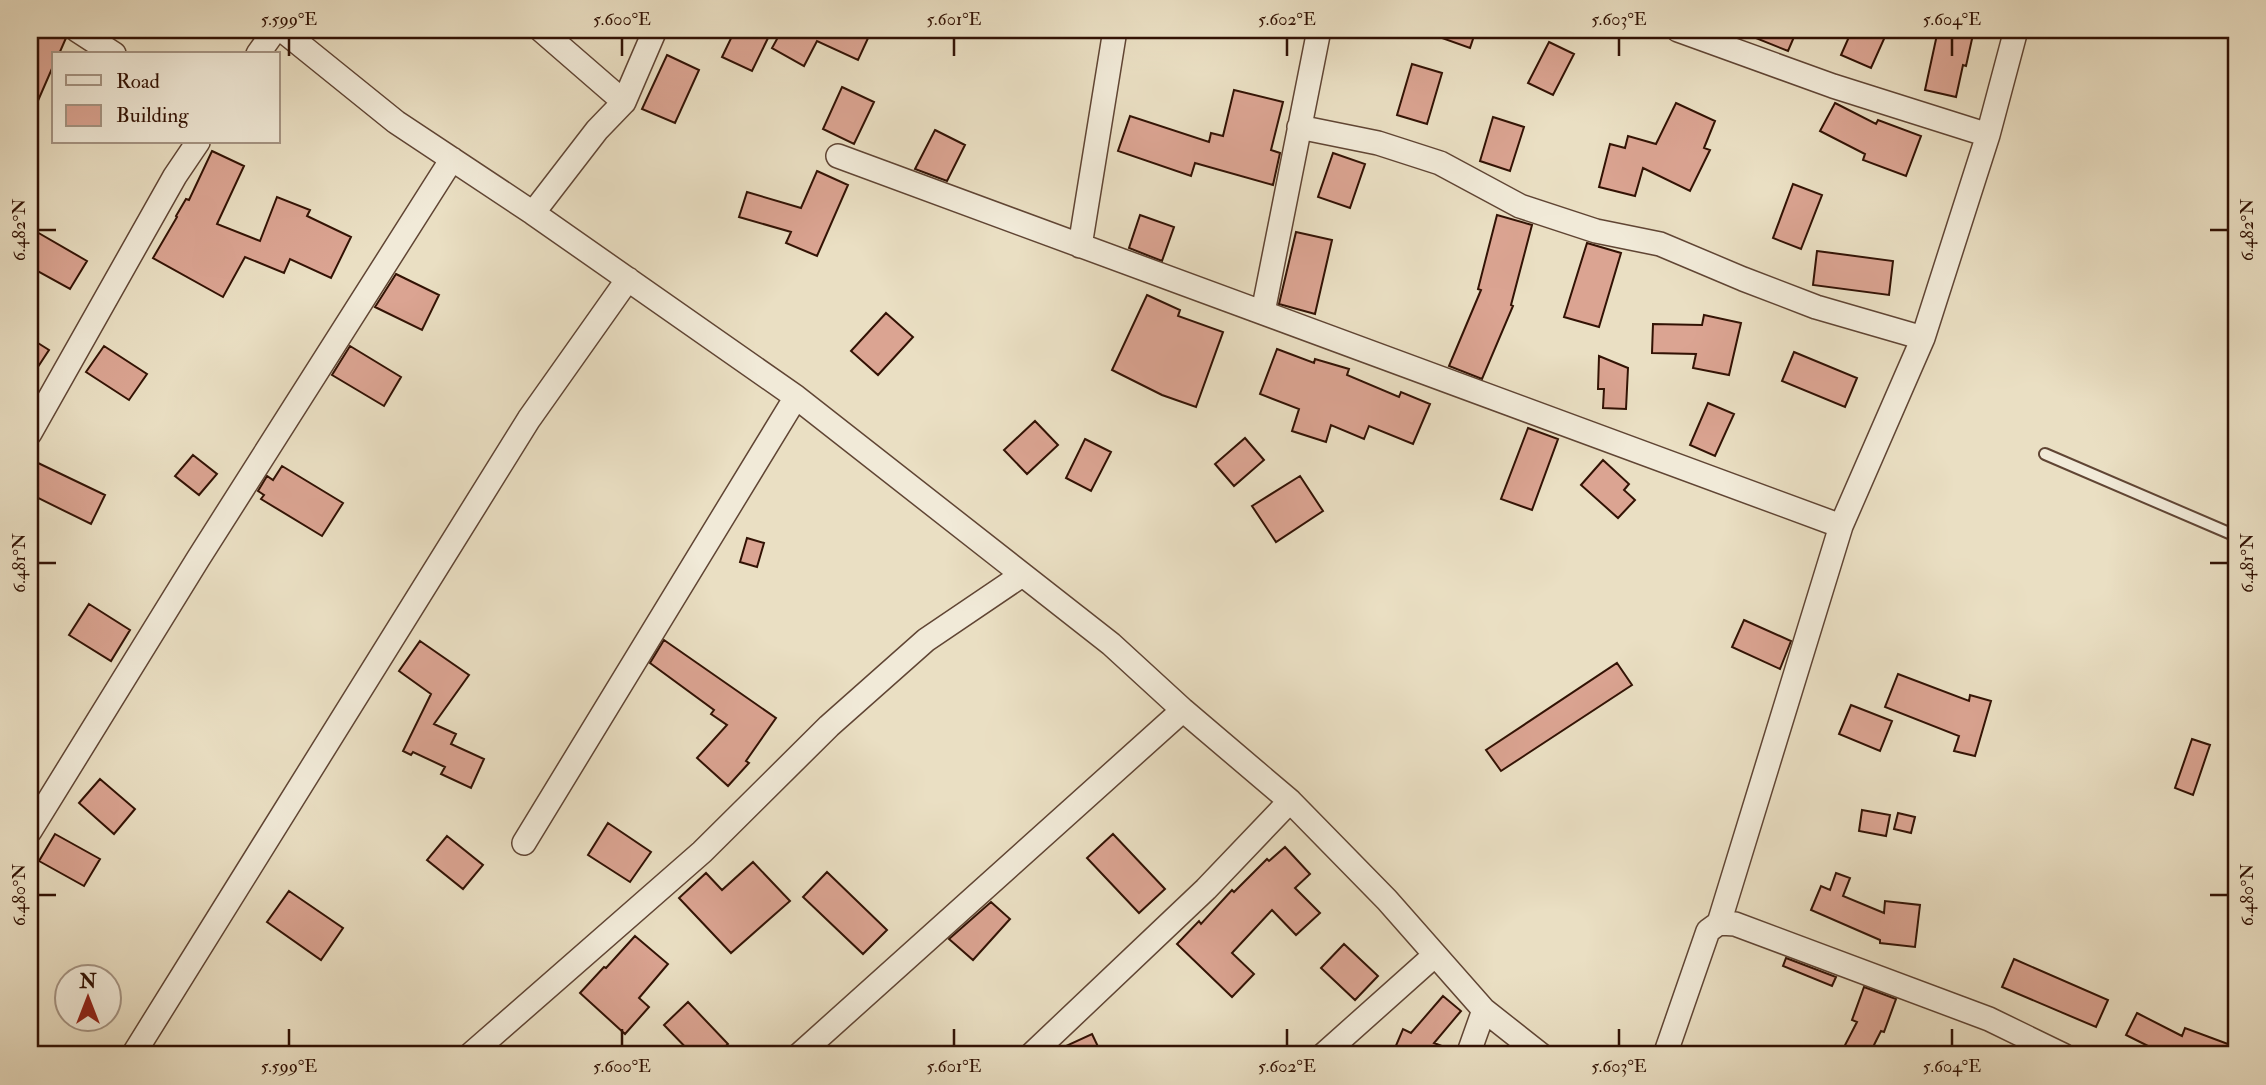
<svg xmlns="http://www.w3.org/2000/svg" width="2266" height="1085" viewBox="0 0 2266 1085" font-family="'IM FELL Double Pica',serif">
	<rect width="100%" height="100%" fill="#eadfc3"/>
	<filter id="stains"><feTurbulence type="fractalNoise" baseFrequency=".00286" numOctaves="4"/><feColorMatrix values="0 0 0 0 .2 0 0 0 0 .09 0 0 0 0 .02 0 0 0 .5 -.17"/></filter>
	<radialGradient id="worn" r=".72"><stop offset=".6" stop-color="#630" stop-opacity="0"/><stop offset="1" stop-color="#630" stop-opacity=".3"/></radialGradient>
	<path fill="#dba492" stroke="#321204" stroke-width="2" d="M37,30H63L66,38L59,54H54V64L30,119V45Z
		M735,30H756L769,36L752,71L722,57Z
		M782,30H855L869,36L858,60L817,41L804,66L772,48Z
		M1426,30H1476L1470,48L1425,32Z
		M1736,30H1797L1788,51Z
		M1852,30H1888L1871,68L1841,55Z
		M1938,30H1974L1966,66L1963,65L1956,97L1925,90Z
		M1549,42L1574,54L1553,95L1528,83Z
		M667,55L699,70L675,123L642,109Z
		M1412,64L1442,73L1427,124L1397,115Z
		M842,87L874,102L854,144L823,129Z
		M1234,90L1283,102L1271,150L1280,153L1273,185L1195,163L1191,176L1118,151L1130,116L1209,142L1211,133L1223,136Z
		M1676,103L1715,121L1704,148L1710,150L1690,191L1643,168L1635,196L1599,187L1610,144L1625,148L1628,136L1656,144Z
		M1835,103L1876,124L1878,120L1921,136L1906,176L1863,160L1865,154L1820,131Z
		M1493,117L1524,127L1510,171L1480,161Z
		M935,130L965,145L947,181L915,169Z
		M212,151L244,166L217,224L260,241L277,197L310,210L307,216L351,237L331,278L290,259L284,273L245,257L223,297L153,258L177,217L176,216L186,199L189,200Z
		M1333,153L1365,164L1350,208L1318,197Z
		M817,171L848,185L817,256L786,243L791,232L739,217L747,192L801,208Z
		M1793,184L1822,195L1801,249L1773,238Z
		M1140,215L1174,227L1162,261L1129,248Z
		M1497,215L1532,225L1511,305L1513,306L1482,379L1449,366L1481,290L1478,289Z
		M30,228L87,261L70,289L30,267Z
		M1296,232L1332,240L1315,314L1279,304Z
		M1587,243L1621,253L1599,327L1564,317Z
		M1817,251L1893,261L1889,295L1813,285Z
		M396,274L439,295L422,330L375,307Z
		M1147,295L1180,310L1178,316L1223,332L1196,407L1162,395L1112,370Z
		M886,313L913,337L878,375L851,351Z
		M1704,315L1741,323L1729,375L1693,368L1696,354L1652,353L1653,324L1702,325Z
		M30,338L49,350L30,379Z
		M104,346L147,374L129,400L86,372Z
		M350,346L401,377L384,406L332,375Z
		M1277,349L1314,363L1315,359L1349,369L1347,375L1399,397L1401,392L1430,404L1413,444L1369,426L1364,439L1331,425L1326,442L1292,431L1299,409L1260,394Z
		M1794,352L1857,378L1845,407L1782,381Z
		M1599,356L1628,368L1626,409L1603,408L1604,389H1598Z
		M1708,403L1734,414L1715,456L1690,445Z
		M1035,421L1058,445L1027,474L1004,450Z
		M1528,428L1558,439L1532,510L1501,499Z
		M1245,438L1264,460L1234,486L1215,464Z
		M1085,439L1111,452L1091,491L1066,478Z
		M193,455L217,474L199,495L175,476Z
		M1603,460L1629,484L1624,490L1635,500L1618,518L1581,485Z
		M36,462L105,495L91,524L30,494V474Z
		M282,466L343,503L322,536L261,499L264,495L258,491L267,476L273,480Z
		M1300,476L1323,511L1276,542L1252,506Z
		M747,538L764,543L757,567L740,562Z
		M89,604L130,630L111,661L69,635Z
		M1744,620L1791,641L1780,669L1732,647Z
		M664,640L776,718L746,761L749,763L728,786L697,758L727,725L711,714L714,710L650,663Z
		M420,641L469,675L434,724L456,734L451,744L484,759L471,788L441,774L445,767L413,752L411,755L403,751L431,694L399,671Z
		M1617,663L1632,685L1501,771L1486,750Z
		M1898,674L1969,701L1970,695L1991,701L1975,756L1954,751L1959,736L1885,707Z
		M1851,705L1892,721L1880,751L1839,734Z
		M2192,739L2210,745L2193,795L2175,788Z
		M100,779L135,809L114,834L79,803Z
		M1862,810L1890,815L1886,836L1859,831Z
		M1898,813L1915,817L1911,833L1894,829Z
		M608,823L651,852L630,882L588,855Z
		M55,834L100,859L84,886L39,861Z
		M1113,834L1165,889L1139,913L1087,858Z
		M447,836L483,865L463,889L427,860Z
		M1285,847L1310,874L1295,888L1320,913L1296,935L1272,910L1232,953L1254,974L1232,997L1177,944L1199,921L1201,924L1232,890L1234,892L1267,859L1269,861Z
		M753,862L790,901L731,953L679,898L706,873L722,890Z
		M827,872L887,930L863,954L803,897Z
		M1836,873L1850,878L1843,896L1884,913L1885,901L1920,905L1915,947L1880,943V940L1811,910L1821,886L1830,890Z
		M289,891L343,928L321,960L267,922Z
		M991,902L1010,919L973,960L949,939Z
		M635,936L668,964L639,998L649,1007L625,1034L580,993L604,967L606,968Z
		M1344,944L1378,976L1355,1000L1321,968Z
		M1786,958L1836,977L1832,986L1783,966Z
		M2014,959L2108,1000L2096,1027L2002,987Z
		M1864,987L1896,999L1884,1032L1881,1031L1869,1055H1855L1843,1049L1857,1022L1852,1020Z
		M1443,996L1461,1011L1434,1043L1455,1051L1454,1055H1392L1403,1029L1411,1033Z
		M688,1002L728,1044L716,1055H693L664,1025Z
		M2137,1013L2182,1036L2185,1028L2236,1047V1055H2166L2126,1035Z
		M1092,1034L1102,1055H1051L1055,1051Z"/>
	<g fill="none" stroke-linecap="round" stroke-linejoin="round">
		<g stroke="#604534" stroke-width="14">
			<path id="lane" d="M2045,454L2236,536"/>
		</g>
		<g stroke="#604534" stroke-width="26">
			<path id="street" d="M77,30L114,54
				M282,30L396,122L533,213
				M541,30L624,102L597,130L533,213L796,397L1111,644L1183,710L1290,801L1387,900L1484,1010L1541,1055
				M1678,30L1833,86L1988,135
				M258,54L275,30
				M624,102L655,30
				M1299,127L1378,143L1440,163L1520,206L1596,231L1660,244L1743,279L1816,307L1923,338
				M838,156L1841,526
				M1080,246L1115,30
				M1263,312L1319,30
				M30,433L175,176L198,142
				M30,831L198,559L452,159
				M524,843L796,397
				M1719,923L1841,526L1923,338L1988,135L2016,30
				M133,1055L529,419L628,279
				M470,1055L702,852L829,726L926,640L1022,575
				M799,1055L1183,710
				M1031,1055L1206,889L1290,801
				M1323,1055L1435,955
				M1468,1055L1484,1010
				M1665,1055L1708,931L1719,923L1735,924L1989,1019L2063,1055"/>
		</g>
		<use href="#lane" stroke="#f1ead8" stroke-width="10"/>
		<use href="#street" stroke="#f1ead8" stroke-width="23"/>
	</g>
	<path fill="none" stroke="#321204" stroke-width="2.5" d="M289,38V56M622,38V56M954,38V56M1287,38V56M1619,38V56M1952,38V56M38,230H56M2210,230H2228M38,563H56M2210,563H2228M38,895H56M2210,895H2228M289,1029V1046M622,1029V1046M954,1029V1046M1287,1029V1046M1619,1029V1046M1952,1029V1046"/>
	<rect width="2266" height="1085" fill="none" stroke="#eadfc3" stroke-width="77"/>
	<rect x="52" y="52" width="228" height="91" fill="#f1ead8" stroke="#a59483" stroke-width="2"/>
	<rect x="66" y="75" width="35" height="10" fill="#f1ead8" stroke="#a59483" stroke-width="2"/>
	<text x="116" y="88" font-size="21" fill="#321204">Road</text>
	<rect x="66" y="105" width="35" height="21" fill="#dba492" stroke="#a59483" stroke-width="2"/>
	<text x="116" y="122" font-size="21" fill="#321204">Building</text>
	<g transform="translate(88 998)"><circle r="33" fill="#f1ead8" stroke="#a59483" stroke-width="2"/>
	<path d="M0-5L12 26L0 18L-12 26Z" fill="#8f2418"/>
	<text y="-10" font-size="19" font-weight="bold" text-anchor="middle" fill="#321204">N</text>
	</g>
	<rect x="38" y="38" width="2190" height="1008" fill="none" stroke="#321204" stroke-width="2.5"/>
	<g font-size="18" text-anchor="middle" fill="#321204">
		<text x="289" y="25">5.599°E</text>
		<text x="622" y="25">5.600°E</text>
		<text x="954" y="25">5.601°E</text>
		<text x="1287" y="25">5.602°E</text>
		<text x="1619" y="25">5.603°E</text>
		<text x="1952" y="25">5.604°E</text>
		<text transform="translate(19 230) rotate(-90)" y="6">6.482°N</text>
		<text transform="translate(2247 230) rotate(-90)" y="6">6.482°N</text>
		<text transform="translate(19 563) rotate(-90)" y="6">6.481°N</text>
		<text transform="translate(2247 563) rotate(-90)" y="6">6.481°N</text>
		<text transform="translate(19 895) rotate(-90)" y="6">6.480°N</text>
		<text transform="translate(2247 895) rotate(-90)" y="6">6.480°N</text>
		<text x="289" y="1072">5.599°E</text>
		<text x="622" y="1072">5.600°E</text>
		<text x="954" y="1072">5.601°E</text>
		<text x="1287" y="1072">5.602°E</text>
		<text x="1619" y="1072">5.603°E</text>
		<text x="1952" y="1072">5.604°E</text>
	</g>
	<rect width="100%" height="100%" filter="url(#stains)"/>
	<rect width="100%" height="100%" fill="url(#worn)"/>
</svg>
